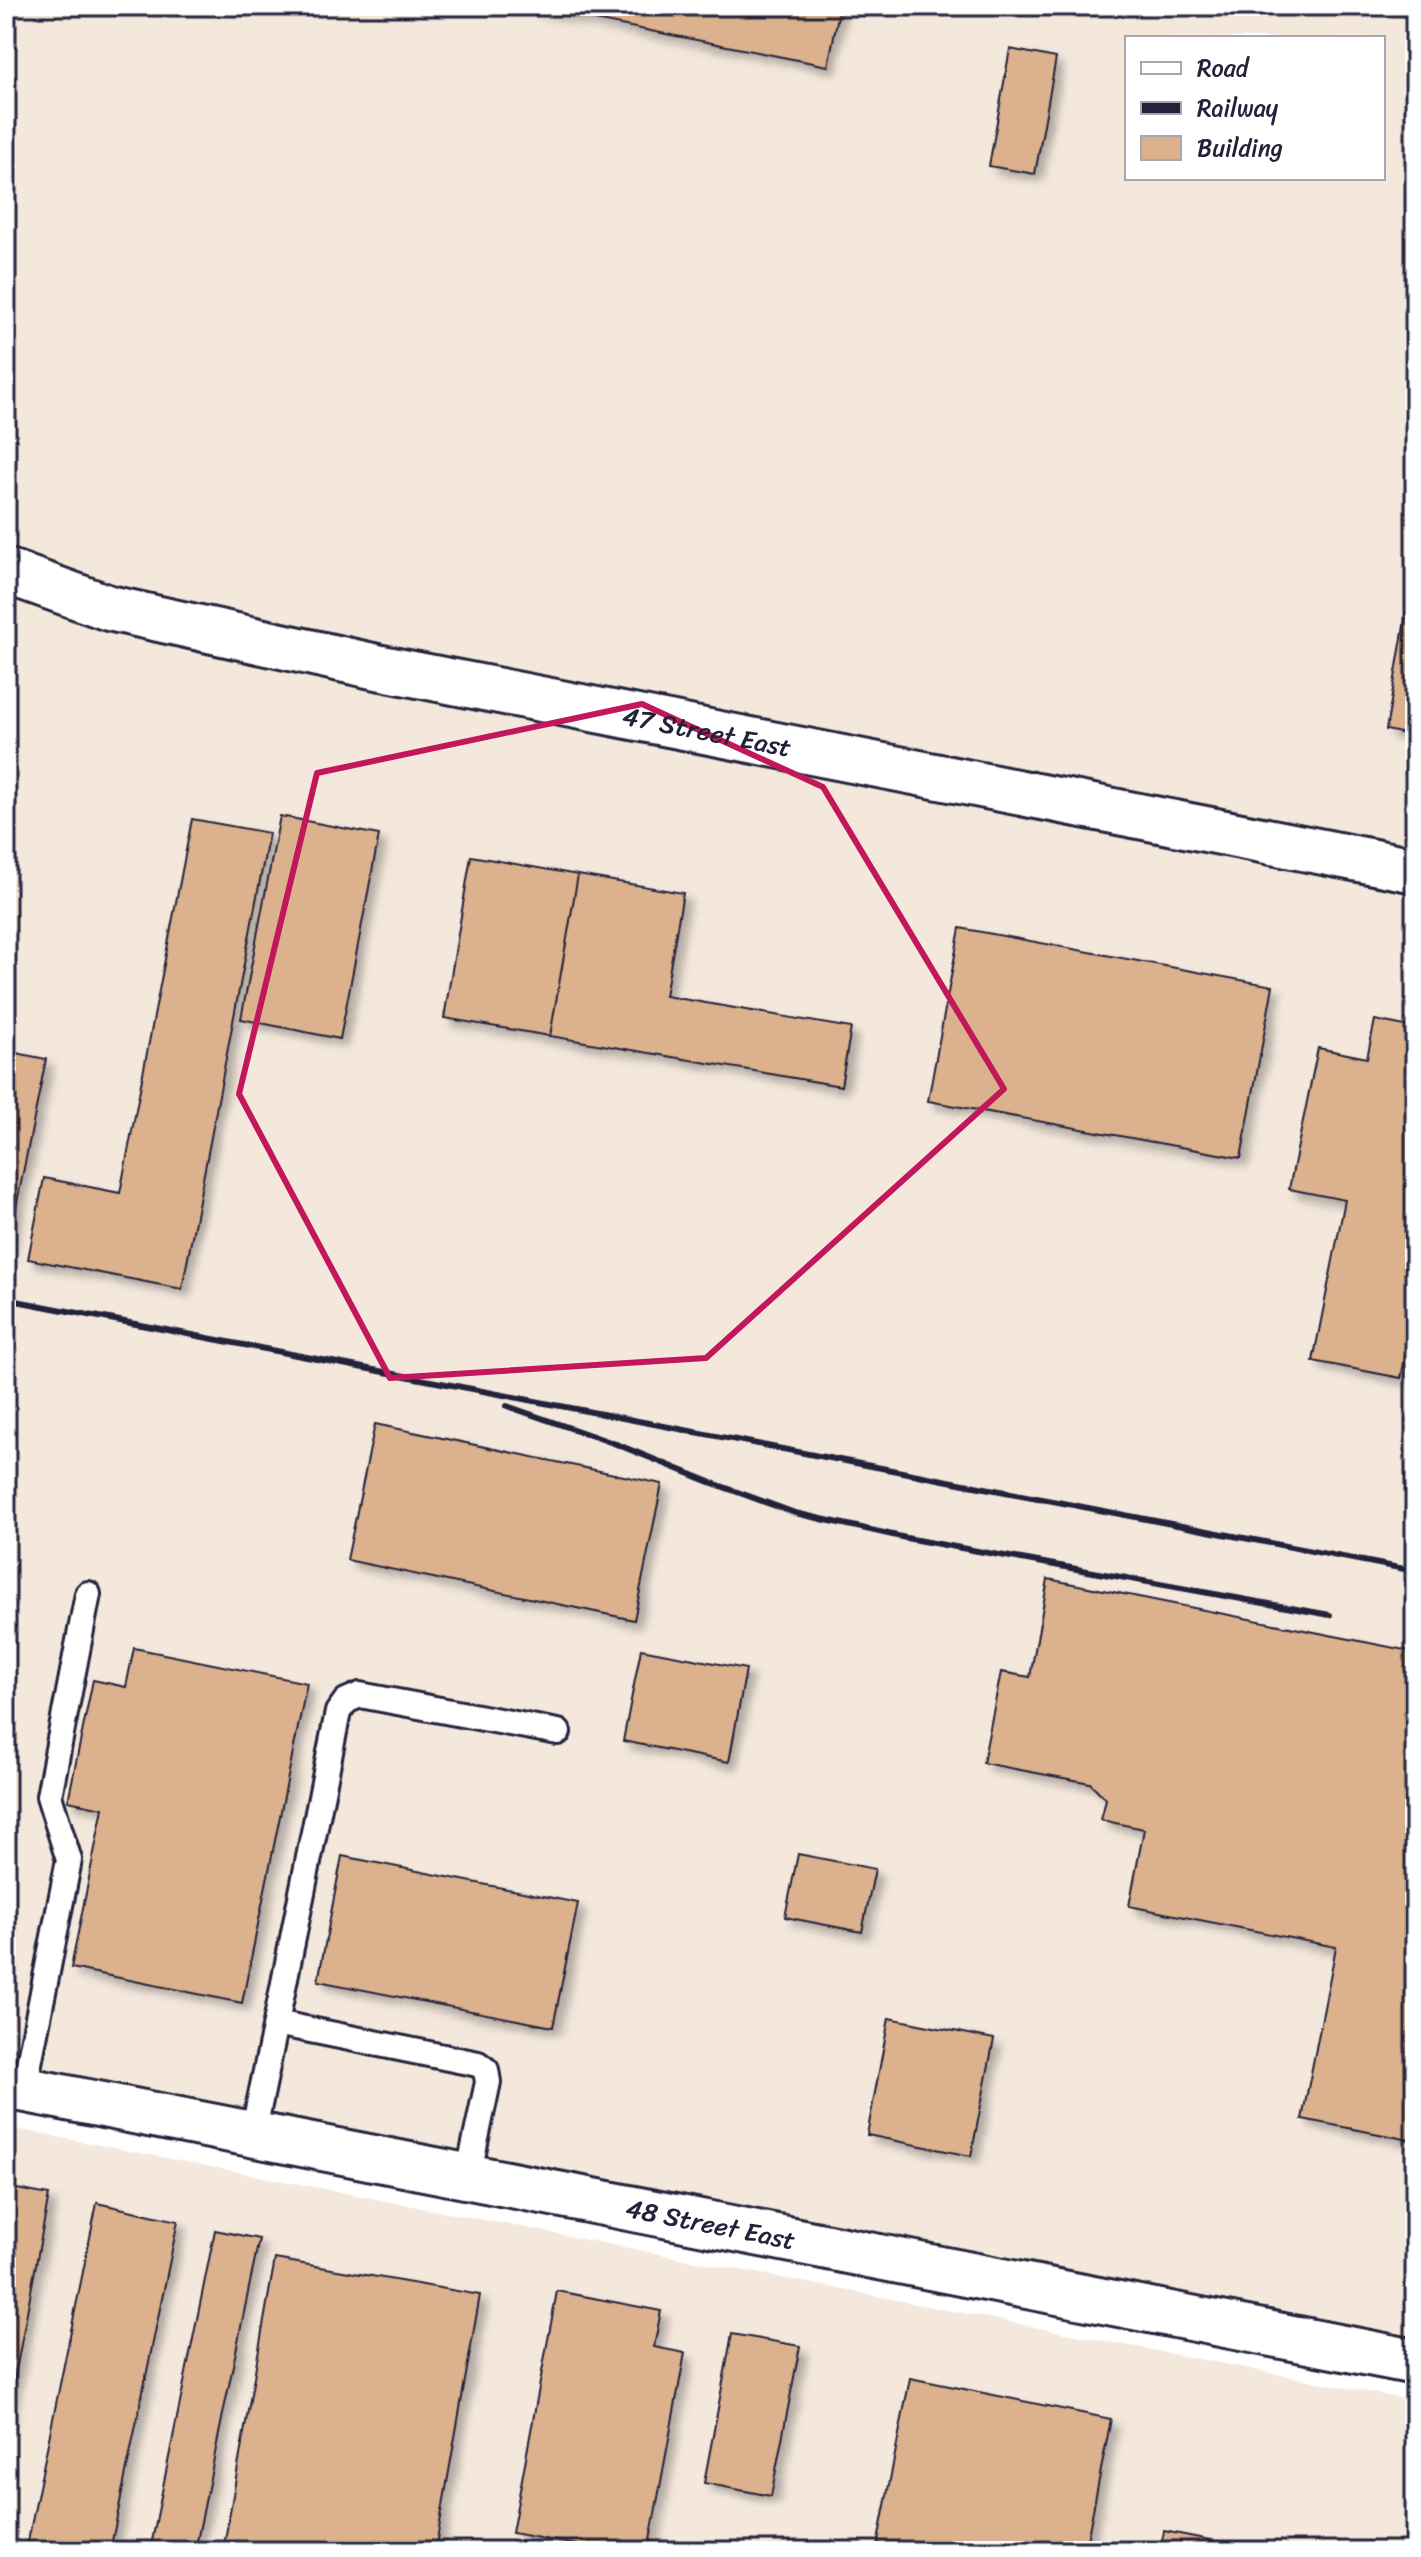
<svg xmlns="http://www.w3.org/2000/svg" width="1421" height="2557" viewBox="0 0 1421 2557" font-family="Sriracha,sans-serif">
	<defs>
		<filter id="shadow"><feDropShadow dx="7" dy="7" stdDeviation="4" flood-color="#0004"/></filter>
	</defs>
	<rect width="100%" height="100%" fill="#fff"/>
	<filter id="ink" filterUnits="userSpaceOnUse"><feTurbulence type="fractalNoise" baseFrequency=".0125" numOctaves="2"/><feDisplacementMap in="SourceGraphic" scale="16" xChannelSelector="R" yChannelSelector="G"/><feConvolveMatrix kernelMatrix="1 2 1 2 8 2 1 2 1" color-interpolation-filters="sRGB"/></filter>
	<g filter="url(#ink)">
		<path fill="#f4e8dd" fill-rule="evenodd" d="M6,6H1415V2362L6,2086ZM1127,38H1383V178H1127Z
			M6,2127L1415,2401V2551H6Z"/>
		<path fill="#dcb18d" stroke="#22223b" stroke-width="2" filter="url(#shadow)" d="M524,6H840L828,66Z
			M1010,49L1056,58L1035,174L989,166Z
			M1415,563V736L1386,730Z
			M280,816L379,835L340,1039L241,1019Z
			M192,819L269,833L182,1289L28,1259L44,1178L120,1193Z
			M471,856L578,875L550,1036L444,1018Z
			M578,875L683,893L665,996L851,1028L841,1086L550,1036Z
			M960,928L1273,986L1241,1158L928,1101Z
			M1375,1020L1415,1028V1308L1401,1378L1313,1361L1345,1200L1289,1189L1318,1048L1367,1058Z
			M6,1051L46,1059L6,1257Z
			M375,1424L662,1484L634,1620L347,1560Z
			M1048,1579L1415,1652V2141L1302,2119L1336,1947L1129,1906L1144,1829L1101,1820L1106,1799L1090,1783L983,1763L1001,1672L1030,1677Z
			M134,1648L307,1683L242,2003L71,1968L103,1808L68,1801L93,1680L126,1687Z
			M641,1649L746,1669L729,1762L623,1741Z
			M798,1854L875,1869L862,1932L785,1917Z
			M342,1856L578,1903L553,2027L318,1981Z
			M889,2018L994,2039L971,2156L867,2135Z
			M6,2187L49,2195L6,2424Z
			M97,2203L178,2221L110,2551H26Z
			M215,2230L259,2239L195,2551H150Z
			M275,2259L480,2295L435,2551H223Z
			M557,2291L661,2311L654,2347L685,2353L648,2551H610L512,2533Z
			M732,2334L800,2346L771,2496L704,2483Z
			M910,2378L1111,2419L1085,2551H876Z
			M1164,2531L1266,2551H1160Z"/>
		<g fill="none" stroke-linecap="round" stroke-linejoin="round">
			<g stroke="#22223b" stroke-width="30">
				<path id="service" d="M276,2023L338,1712L346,1701L360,1695L558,1732
					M24,2089L69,1860L49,1796L88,1594
					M253,2134L276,2023L478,2064L486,2070L488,2082L468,2176"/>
			</g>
			<g stroke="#22223b" stroke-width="50">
				<g id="minor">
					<path id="s1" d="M6,571L109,608L377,667L1415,870"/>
					<path id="s2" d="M6,2086L1415,2362"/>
				</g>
			</g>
			<use href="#service" stroke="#fff" stroke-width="24"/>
			<use href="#minor" stroke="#fff" stroke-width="44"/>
			<path stroke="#22223b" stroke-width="6" d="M6,1299L1415,1571
				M507,1406L616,1444L710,1482L795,1513L906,1538L1330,1615"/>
		</g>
	</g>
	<path fill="none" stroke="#c2185b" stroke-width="6" stroke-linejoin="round" d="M642,704L823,787L1004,1089L706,1358L390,1378L239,1094L317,773Z"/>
	<g text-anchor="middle" stroke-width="8" stroke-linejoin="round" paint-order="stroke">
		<g font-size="26" fill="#22223b" stroke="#fff">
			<text dy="9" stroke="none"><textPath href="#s1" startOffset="720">47 Street East</textPath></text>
			<text dy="9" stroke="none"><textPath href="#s2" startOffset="718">48 Street East</textPath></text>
		</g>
	</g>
	<rect width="1421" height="2557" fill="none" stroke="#fff" stroke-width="32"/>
	<rect x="16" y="16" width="1389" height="2525" fill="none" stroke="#22223b" stroke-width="3" filter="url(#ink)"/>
	<rect x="1125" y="36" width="260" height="144" fill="#ffffff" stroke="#a7a7b1" stroke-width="2"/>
	<rect x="1141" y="62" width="40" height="12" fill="#ffffff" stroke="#a7a7b1" stroke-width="2"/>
	<text x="1197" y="76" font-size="24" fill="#22223b">Road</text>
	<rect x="1141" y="102" width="40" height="12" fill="#22223b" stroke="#a7a7b1" stroke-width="2"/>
	<text x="1197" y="116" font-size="24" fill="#22223b">Railway</text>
	<rect x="1141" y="136" width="40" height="24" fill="#dcb18d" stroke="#a7a7b1" stroke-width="2"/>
	<text x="1197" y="156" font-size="24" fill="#22223b">Building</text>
</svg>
